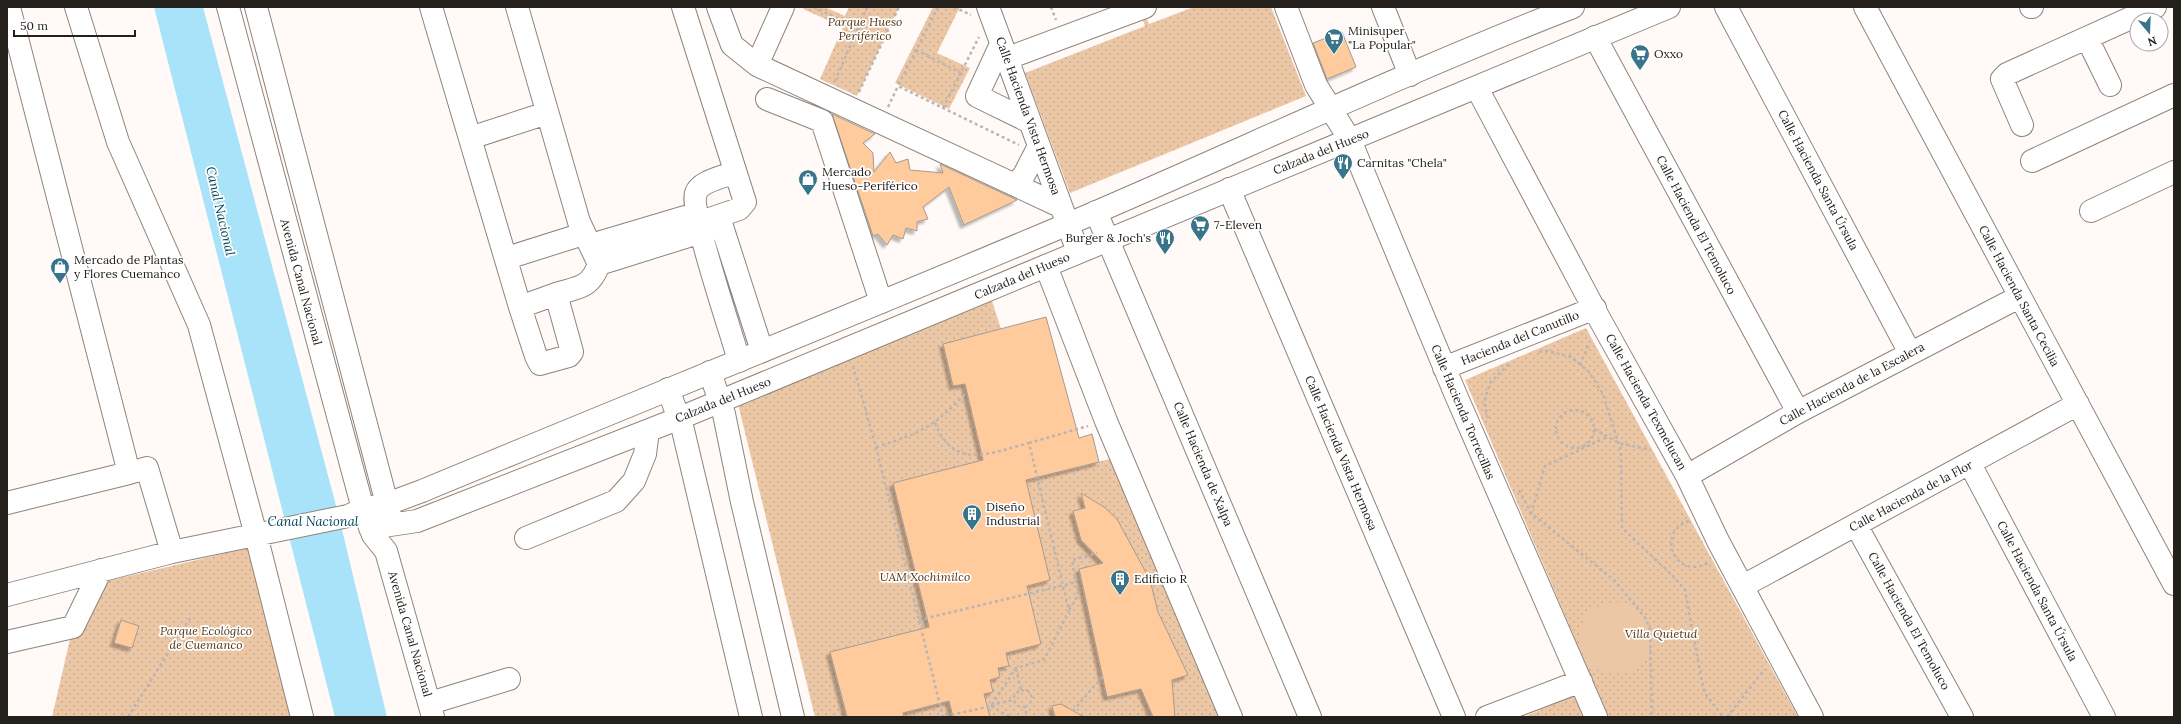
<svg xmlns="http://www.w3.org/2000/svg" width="2181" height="724" viewBox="0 0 2181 724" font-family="Lora,serif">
	<defs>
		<pattern id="park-dots" width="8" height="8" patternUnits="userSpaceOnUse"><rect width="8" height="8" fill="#ecc7a6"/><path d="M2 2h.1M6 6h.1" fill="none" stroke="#caab8e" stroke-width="1.8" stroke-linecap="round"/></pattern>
		<filter id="shadow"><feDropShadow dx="-3.5" dy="3.5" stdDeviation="1" flood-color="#0004"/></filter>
	</defs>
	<rect width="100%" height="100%" fill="#fffaf7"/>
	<path fill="url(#park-dots)" d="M804,7H825L845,16L849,7H899L857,96L820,79L843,27L803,9Z
		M933,7H960L937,53L970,68L949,109L895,83Z
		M1138,7H1142L1149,24L1194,7H1271L1306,96L1070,193L1025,73L1145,26Z
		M992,301L1001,329L943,344L953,386L965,384L980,448L1041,476L1118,457L1230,717H815L738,404Z
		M1586,328L1798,717H1524L1595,686L1465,380Z
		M264,544L305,717H52L82,587Z"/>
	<path fill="#ecc7a6" d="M1579 638a36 36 0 1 1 72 0a36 36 0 1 1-72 0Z"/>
	<path fill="#a8e3fa" d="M154,7H203L338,513L387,717H335Z"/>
	<path fill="#ffcb9c" stroke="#a59a92" filter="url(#shadow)" d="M1342,32L1356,67L1327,79L1313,43Z
		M832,114L875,134L863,143L873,153L874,172L890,152L896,163L908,159L910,170L943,173L940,164L1017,200L964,225L949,187L923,207L928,219L917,222V231L906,228L903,239L893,235L887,245L878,234L873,236Z
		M1046,317L1079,438L1092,434L1099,462L1026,480L1050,580L1027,586L1041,644L1006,653L1009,666L998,668L1000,677L990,680L993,692L984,694L990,717H953L949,701L903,713L904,717H847L830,652L929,627L893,483L983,460L965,384L953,386L943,344Z
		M1081,493L1104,507L1117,519L1150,580L1158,612L1188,675L1172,680L1175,717H1153L1141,689L1107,697L1079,569L1103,563L1081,540L1073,511L1085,508Z
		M121,620L139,626L132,648L114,643Z
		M1061,704L1084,717H1055L1052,706Z"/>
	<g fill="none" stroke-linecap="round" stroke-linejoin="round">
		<g stroke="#8e847c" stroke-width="24">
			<path id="minor" d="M76,7L118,142L199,325L256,535L302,717
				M431,7L520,307L536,356L540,364L569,356L572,352L556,294C578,287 590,289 599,264L579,222L517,7
				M718,7L732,45L757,65L1060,206
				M988,7L1078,252
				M1286,7L1316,85L1350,140L1455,393L1596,717
				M1383,7L1410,75
				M1726,7L1910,353
				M1865,7L2174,584
				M2031,7H2032
				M1595,37L1798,412
				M2087,38L2110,85
				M1001,44L977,96L1030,122
				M1016,55L1145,7
				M757,65L783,7
				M1477,88L1599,318L1687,476L1718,541L1812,717
				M767,99L822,121L881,302
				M2022,125L2002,79L2007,74L2155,7
				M470,138L547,113
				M2032,161L2174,95
				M735,172C724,177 700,181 696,193C689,210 732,334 739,361
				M1015,185L1024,175L1039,146
				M1229,189L1454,717
				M2091,211L2174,172
				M1096,212L1310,717
				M719,217L762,351
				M591,245L685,217L698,223L739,209L745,202L683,7
				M507,258L583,234
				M599,264L714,228
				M1046,266L1106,421L1231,717
				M520,307L556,294
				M1444,368L1595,308
				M710,372L724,414L742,502L793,717
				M668,389L683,430L751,717
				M1970,464L2104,717
				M129,473L147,468L172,552
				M1687,476L1798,412L2019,297
				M7,503L129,473L9,7
				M1856,525L1962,717
				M526,538L616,501L634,481L645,454L648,431
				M1743,586L2078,404
				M7,595L172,552L348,516L363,509
				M7,642L73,627L101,570
				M430,703L509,679
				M1487,717L1581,681"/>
		</g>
		<g stroke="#8e847c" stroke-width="24">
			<path id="major" d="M228,7L363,509L373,535L386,551L433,717
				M256,7L391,519
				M363,509L387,504L422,491C646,398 871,308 1094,213C1254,144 1411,70 1573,7
				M370,528L417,521L680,418L1669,7"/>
		</g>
		<path stroke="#bab5b2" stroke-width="2.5" stroke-dasharray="3 3" stroke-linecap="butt" d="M814,7L883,41
			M938,7L898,86L1019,145
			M954,7L971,15
			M1051,7L1056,20
			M916,50L961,73
			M835,81L867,7
			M859,92L899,7
			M888,107L898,86
			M943,108L979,37
			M1539,352L1547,351L1571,357L1589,372L1603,394L1621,451L1622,528L1671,574L1685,590L1704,692L1723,717
			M1580,365L1590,341
			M853,366L876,447L943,717
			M1556 429a19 19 0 1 1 38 0a19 19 0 1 1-38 0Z
			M1488,418L1484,402L1490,383L1509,364
			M935,423C954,471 990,453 1029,443L1069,611L1044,660L1016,668L991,706L943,717
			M1594,429L1619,443L1651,450
			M1029,443L1088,426
			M876,447C921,433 934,427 967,392
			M1519,490L1531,513L1615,581L1646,619L1650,630L1652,717
			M1531,514L1545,466L1607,437
			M1689,521C1655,532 1675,581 1708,563
			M1069,610L1078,595L1072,560L1097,553
			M919,620L1077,582
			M1016,669L1021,690L1015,694L1013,700L1018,706L1025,707L1027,717
			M1021,690L1028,691L1032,697L1030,703L1025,707
			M991,705L1013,700
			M991,706L1010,717
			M1073,711L1103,676
			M128,717L190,618
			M1727,717L1765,669"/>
		<use href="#minor" stroke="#fff" stroke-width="22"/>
		<use href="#major" stroke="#fff" stroke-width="22"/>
	</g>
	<defs>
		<g id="supermarket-pin" transform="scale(1)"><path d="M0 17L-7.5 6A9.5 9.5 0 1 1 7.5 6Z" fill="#38758b" stroke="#fff"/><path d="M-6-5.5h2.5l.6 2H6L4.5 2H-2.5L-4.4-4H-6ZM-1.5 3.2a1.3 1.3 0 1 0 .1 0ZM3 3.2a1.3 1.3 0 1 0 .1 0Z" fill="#fff"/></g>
		<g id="restaurant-pin" transform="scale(1)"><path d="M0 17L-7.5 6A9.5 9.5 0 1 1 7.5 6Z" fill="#38758b" stroke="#fff"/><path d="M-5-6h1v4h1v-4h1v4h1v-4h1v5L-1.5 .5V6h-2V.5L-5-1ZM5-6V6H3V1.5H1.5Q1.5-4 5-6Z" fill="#fff"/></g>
		<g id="shop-pin" transform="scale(1)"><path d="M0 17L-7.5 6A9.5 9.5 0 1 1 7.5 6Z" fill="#38758b" stroke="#fff"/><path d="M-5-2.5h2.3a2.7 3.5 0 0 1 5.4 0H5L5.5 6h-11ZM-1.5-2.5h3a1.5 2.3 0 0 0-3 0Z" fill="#fff"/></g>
		<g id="building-pin" transform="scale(1)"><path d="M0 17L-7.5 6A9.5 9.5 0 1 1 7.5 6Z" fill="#38758b" stroke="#fff"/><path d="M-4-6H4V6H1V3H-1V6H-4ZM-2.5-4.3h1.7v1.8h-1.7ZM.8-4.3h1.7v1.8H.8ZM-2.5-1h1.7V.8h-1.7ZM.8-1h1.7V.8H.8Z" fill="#fff"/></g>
	</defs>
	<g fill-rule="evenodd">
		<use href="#supermarket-pin" x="1334" y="38"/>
		<use href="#supermarket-pin" x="1640" y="54"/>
		<use href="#restaurant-pin" x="1343" y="163"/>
		<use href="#shop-pin" x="808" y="179"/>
		<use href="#supermarket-pin" x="1200" y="225"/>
		<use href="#restaurant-pin" x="1165" y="238"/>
		<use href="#shop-pin" x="60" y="267"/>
		<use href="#building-pin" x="972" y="514"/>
		<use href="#building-pin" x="1120" y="579"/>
	</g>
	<g text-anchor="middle" stroke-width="3.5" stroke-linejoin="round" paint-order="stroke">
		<g font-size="12" font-style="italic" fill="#563410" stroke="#fff">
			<text x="865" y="26">Parque Hueso<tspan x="865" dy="14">Periférico</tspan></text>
			<text x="925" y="581">UAM Xochimilco</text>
			<text x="206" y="635">Parque Ecológico<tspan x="206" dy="14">de Cuemanco</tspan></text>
			<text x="1661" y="638">Villa Quietud</text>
		</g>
		<g font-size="12" fill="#24201c" stroke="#fff" text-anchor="start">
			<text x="1348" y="35">Minisuper<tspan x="1348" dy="14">"La Popular"</tspan></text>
			<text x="1654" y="58">Oxxo</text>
			<text x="1357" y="167">Carnitas "Chela"</text>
			<text x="822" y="176">Mercado<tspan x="822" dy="14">Hueso-Periférico</tspan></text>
			<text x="1214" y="229">7-Eleven</text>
			<text x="1151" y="242" text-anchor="end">Burger &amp; Joch's</text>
			<text x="74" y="264">Mercado de Plantas<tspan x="74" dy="14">y Flores Cuemanco</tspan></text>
			<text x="986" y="511">Diseño<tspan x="986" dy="14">Industrial</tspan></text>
			<text x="1134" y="583">Edificio R</text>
		</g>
		<g font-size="12" fill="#24201c" stroke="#fff">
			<text transform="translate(1028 116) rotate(70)" y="4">Calle Hacienda Vista Hermosa</text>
			<text transform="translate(1321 152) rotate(-22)" y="4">Calzada del Hueso</text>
			<text transform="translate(1818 180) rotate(62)" y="4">Calle Hacienda Santa Úrsula</text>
			<text transform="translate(1696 225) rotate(62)" y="4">Calle Hacienda El Temoluco</text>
			<text transform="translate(1022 276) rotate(-23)" y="4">Calzada del Hueso</text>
			<text transform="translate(301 282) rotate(75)" y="4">Avenida Canal Nacional</text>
			<text transform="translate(2019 296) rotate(62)" y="4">Calle Hacienda Santa Cecilia</text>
			<text transform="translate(1520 338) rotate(-22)" y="4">Hacienda del Canutillo</text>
			<text transform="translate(1852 384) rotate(-28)" y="4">Calle Hacienda de la Escalera</text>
			<text transform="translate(723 400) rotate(-22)" y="4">Calzada del Hueso</text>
			<text transform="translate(1646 402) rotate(61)" y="4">Calle Hacienda Texmelucan</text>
			<text transform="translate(1463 412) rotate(67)" y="4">Calle Hacienda Torrecillas</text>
			<text transform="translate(1341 453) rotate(67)" y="4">Calle Hacienda Vista Hermosa</text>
			<text transform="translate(1203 464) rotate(67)" y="4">Calle Hacienda de Xalpa</text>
			<text transform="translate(1911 496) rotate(-28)" y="4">Calle Hacienda de la Flor</text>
			<text transform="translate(2037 591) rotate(62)" y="4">Calle Hacienda Santa Úrsula</text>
			<text transform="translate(1909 621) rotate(61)" y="4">Calle Hacienda El Temoluco</text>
			<text transform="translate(410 634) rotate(74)" y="4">Avenida Canal Nacional</text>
		</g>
		<g font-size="13" font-style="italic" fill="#03485b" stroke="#fff">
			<text transform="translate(221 211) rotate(77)" y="5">Canal Nacional</text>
			<text x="313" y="526">Canal Nacional</text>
		</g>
	</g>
	<rect width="2181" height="724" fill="none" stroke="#24201c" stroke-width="16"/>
	<g transform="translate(2149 32) rotate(161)"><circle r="19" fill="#ffffff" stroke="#a7a6a4"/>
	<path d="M0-3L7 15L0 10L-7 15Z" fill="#38758b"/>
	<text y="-6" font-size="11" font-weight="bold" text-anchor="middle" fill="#24201c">N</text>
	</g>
	<path d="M14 30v6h121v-6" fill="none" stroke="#24201c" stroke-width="2"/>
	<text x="20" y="30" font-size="12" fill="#24201c" stroke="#ffffff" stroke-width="3" paint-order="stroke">50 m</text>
</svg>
